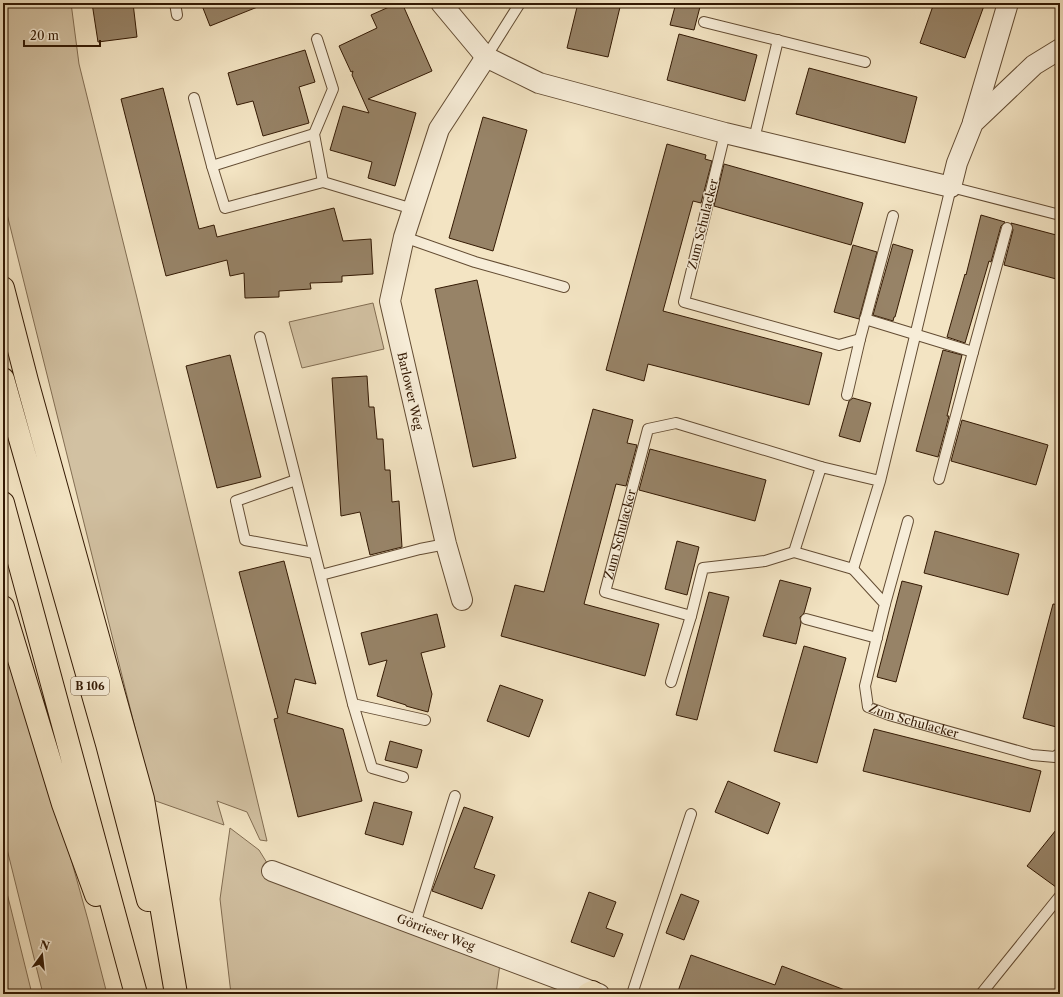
<svg xmlns="http://www.w3.org/2000/svg" width="1063" height="997" viewBox="0 0 1063 997" font-family="'Libre Caslon Text',serif">
	<rect width="100%" height="100%" fill="#f3e4c3"/>
	<filter id="stains"><feTurbulence type="fractalNoise" baseFrequency=".005" numOctaves="4"/><feColorMatrix values="0 0 0 0 .2 0 0 0 0 .09 0 0 0 0 .02 0 0 0 .5 -.17"/></filter>
	<radialGradient id="worn" r=".72"><stop offset=".6" stop-color="#630" stop-opacity="0"/><stop offset="1" stop-color="#630" stop-opacity=".3"/></radialGradient>
	<path fill="#d2c1a2" stroke="#826d52" d="M3,3H71L79,64L137,298L267,841L260,840L247,812L217,801L224,825L153,800L3,198Z
		M373,303L384,349L302,368L289,322Z
		M3,622L15,658L88,920L107,994H43L3,833Z
		M230,828L259,850L272,871L501,956L496,994H231L220,899Z
		M3,877L32,994H3Z"/>
	<path fill="#978367" stroke="#331903" d="M92,3H133L137,37L98,42Z
		M201,3H264L265,4L210,26Z
		M398,3H402L432,71L368,99L416,113L395,186L368,178L372,162L330,150L343,106L369,113L352,75L353,71L351,72L339,46L377,28L371,15Z
		M578,3H621L608,57L567,48Z
		M676,3H701L694,30L670,25Z
		M934,3H985L965,58L920,43Z
		M679,34L757,55L745,101L667,80Z
		M305,50L315,82L299,87L309,123L263,136L253,101L237,105L228,73Z
		M809,68L917,97L905,143L796,114Z
		M163,88L199,229L214,225L217,237L334,208L343,241L371,239L373,274L342,276V282L310,283L311,289L279,291V297L245,298L244,273L230,276L227,260L166,276L121,99Z
		M483,117L527,130L493,251L449,238Z
		M667,144L706,155L705,159L712,161L701,203L693,201L663,311L822,353L809,405L648,364L644,381L606,370Z
		M724,164L863,203L851,245L714,206Z
		M981,215L1005,222L1001,226L991,262L989,261L965,343L947,337L965,274L966,275Z
		M1011,223L1060,236V280L1004,265L1013,230Z
		M893,244L913,250L895,317H894L893,321L873,315Z
		M853,245L877,252L859,319L834,312Z
		M477,280L516,458L473,467L435,289Z
		M943,350L962,355L947,416H949L938,457L916,451Z
		M230,355L261,477L217,488L186,366Z
		M367,376L369,407H374L377,439H383L385,470H390L392,502L399,501L402,547L370,555L360,512L341,516L332,378Z
		M853,398L871,403L860,442L839,436L849,401Z
		M593,409L633,420L627,443L637,445L626,486L616,484L584,604L659,624L645,676L501,636L515,585L544,592Z
		M962,420L1048,445L1036,485L951,461Z
		M650,449L766,480L755,521L639,490Z
		M935,531L1019,554L1008,595L924,573Z
		M677,541L699,547L687,595L665,589Z
		M284,561L316,684L295,679L287,713L343,729L362,801L298,817L274,719L278,718L239,572Z
		M780,580L811,588L804,613L800,617L801,623L796,644L763,636Z
		M902,581L922,586L896,682L877,677Z
		M709,592L729,597L697,720L676,715Z
		M1053,604L1060,605V728L1023,718Z
		M437,614L445,647L421,653L432,694L428,712L406,706V705L377,696L387,660L369,665L361,633Z
		M804,646L846,658L817,763L774,751Z
		M500,685L543,700L529,737L487,721Z
		M874,729L1041,771L1030,812L863,771Z
		M390,741L422,750L417,768L385,760Z
		M728,781L780,803L768,834L715,812Z
		M374,802L412,812L403,845L365,834Z
		M464,807L493,817L474,868L495,875L482,909L432,891Z
		M1060,825V890L1027,866Z
		M589,892L616,902L606,928L623,934L614,957L571,942Z
		M681,894L699,901L684,940L666,933Z
		M691,955L775,985L782,966L850,992L849,994H677Z"/>
	<g fill="none" stroke-linecap="round" stroke-linejoin="round">
		<g stroke="#634c33" stroke-width="12">
			<g id="lane">
				<path d="M175,3L177,15"/>
				<path d="M704,22L865,62"/>
				<path d="M317,39L333,89L314,134L323,182"/>
				<path d="M486,57L520,3"/>
				<path d="M194,98L212,166L225,208L323,182L413,209"/>
				<path d="M725,133L684,302L839,345L860,339"/>
				<path d="M754,139L778,40"/>
				<path d="M212,166L314,134"/>
				<path d="M404,237L475,262L564,287"/>
				<path d="M865,319L973,352L1007,228"/>
				<path d="M260,337L353,704L425,720"/>
				<path d="M847,395L860,339L893,216"/>
				<path d="M939,479L973,352"/>
				<path d="M296,480L236,501L245,540L314,553"/>
				<path d="M880,481L821,467L794,552L853,569L880,481L951,187L1060,215"/>
				<path id="s1" d="M794,552L765,561L703,568L691,616L605,592L648,429L676,423L821,467"/>
				<path id="s2" d="M853,569L885,604L865,686L868,707L889,715L1032,755L1055,757L1060,753"/>
				<path d="M321,575L420,549L446,544"/>
				<path d="M885,604L908,521"/>
				<path d="M806,619L877,638"/>
				<path d="M671,682L691,616"/>
				<path d="M353,704L372,768L403,777"/>
				<path d="M415,924L455,796"/>
				<path d="M632,994L691,814"/>
				<path d="M981,994L1060,896"/>
			</g>
		</g>
		<g stroke="#634c33" stroke-width="22">
			<g id="street">
				<path d="M441,3L486,57L539,83L725,133L951,187L957,163L973,123L1034,65L1060,49"/>
				<path d="M973,122L1008,3"/>
				<path d="M462,600L446,544L390,301L404,237L439,129L486,57"/>
				<path id="s3" d="M272,871L599,994"/>
			</g>
		</g>
		<g stroke="#331903" stroke-width="24">
			<path id="highway" d="M3,288L27,381L143,799L176,994
				M3,379L107,744L148,900
				M3,503L136,994
				M3,607L63,804L96,895
				M588,994L592,992"/>
		</g>
		<use href="#lane" stroke="#f7edd8" stroke-width="10"/>
		<use href="#street" stroke="#f7edd8" stroke-width="20"/>
		<use href="#highway" stroke="#f3e4c3" stroke-width="22"/>
	</g>
	<g text-anchor="middle" stroke-width="3" stroke-linejoin="round" paint-order="stroke">
		<rect fill="#f7edd8" stroke="#6e5943" stroke-width="1" x="71" y="677" width="38" height="18" rx="3"/>
		<g font-size="11" font-weight="bold" fill="#331903">
			<text x="90" y="690">B 106</text>
		</g>
		<g font-size="12" fill="#331903" stroke="#f7edd8">
			<text transform="translate(703 224) rotate(-76)" y="4">Zum Schulacker</text>
			<text transform="translate(410 391) rotate(77)" y="4">Barlower Weg</text>
			<text dy="4" stroke="none"><textPath href="#s1" startOffset="291">Zum Schulacker</textPath></text>
			<text dy="4" stroke="none"><textPath href="#s2" startOffset="201">Zum Schulacker</textPath></text>
			<text dy="4" stroke="none"><textPath href="#s3" startOffset="175">Görrieser Weg</textPath></text>
		</g>
	</g>
	<rect width="1063" height="997" fill="none" stroke="#f3e4c3" stroke-width="16"/>
	<rect x="4" y="4" width="1055" height="989" fill="none" stroke="#331903" stroke-width="2"/>
	<rect x="8" y="8" width="1047" height="981" fill="none" stroke="#331903"/>
	<g transform="translate(42 955) rotate(15)" stroke="#f7edd8" stroke-width="3" paint-order="stroke">
	<path d="M0-3L7 15L0 10L-7 15Z" fill="#331903"/>
	<text y="-6" font-size="11" font-weight="bold" text-anchor="middle" fill="#331903">N</text>
	</g>
	<path d="M24 40v6h76v-6" fill="none" stroke="#331903" stroke-width="2"/>
	<text x="30" y="40" font-size="12" fill="#331903" stroke="#f7edd8" stroke-width="3" paint-order="stroke">20 m</text>
	<rect width="100%" height="100%" filter="url(#stains)"/>
	<rect width="100%" height="100%" fill="url(#worn)"/>
</svg>
